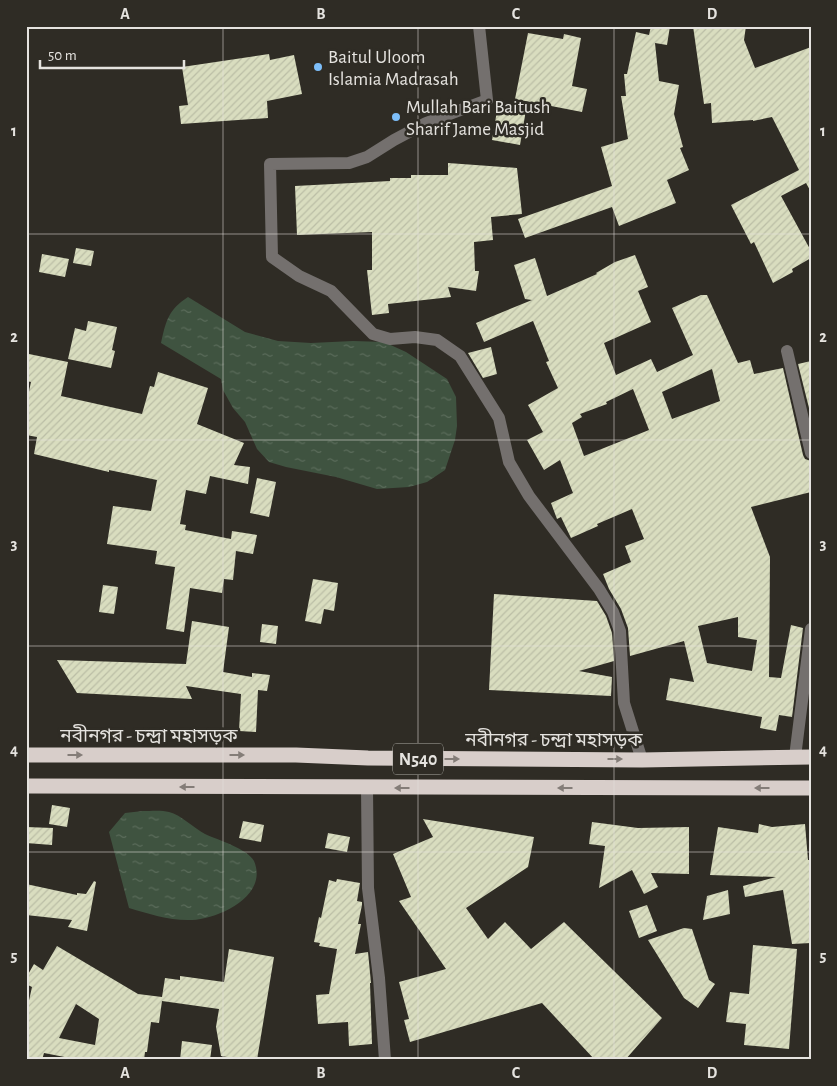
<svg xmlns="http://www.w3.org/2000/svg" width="837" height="1086" viewBox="0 0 837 1086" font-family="'Alegreya Sans','Noto Sans Bengali',sans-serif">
	<defs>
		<pattern id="water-ripples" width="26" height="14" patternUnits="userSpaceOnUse" patternTransform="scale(1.25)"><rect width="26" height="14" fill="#3f5340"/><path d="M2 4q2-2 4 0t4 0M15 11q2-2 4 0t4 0" fill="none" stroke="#5b6c5b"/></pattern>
		<pattern id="building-hatch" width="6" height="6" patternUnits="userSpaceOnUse" patternTransform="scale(1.25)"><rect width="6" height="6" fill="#d9ddbf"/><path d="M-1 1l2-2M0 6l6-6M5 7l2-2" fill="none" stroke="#bbbea6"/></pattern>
	</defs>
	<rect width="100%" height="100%" fill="#2f2c25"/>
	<path fill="url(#water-ripples)" d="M188,297L245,332L278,341L311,343L353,341L384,342L406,352L447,379L456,397L457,426L455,440L445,470L427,482L409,487L377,489L336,477L286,467L269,462L257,449L245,422L233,408L223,390L221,379L161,343C166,321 168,310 188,297Z
		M143,811C151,811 162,810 169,812C181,815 194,828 205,834C218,840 248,849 254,861C269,896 218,919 192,920C170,921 150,914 129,908L109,832L125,813Z"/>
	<path fill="url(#building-hatch)" fill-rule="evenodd" d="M651,26H670L667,45L655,43L659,81L679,85L674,114L683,147L680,148L689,170L667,180L676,203L619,226L612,207L525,238L518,219L612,186L601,147L628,139L621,96H626L624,74H627L636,32L649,35Z
		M693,26H746L744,40L755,68L811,47V192L806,183L781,196L811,251V258L792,269L793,272L773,283L754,242L751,244L731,205L799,170L772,117L753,121V120L712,123L711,103L704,104Z
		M528,33L563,39L564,34L581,38L572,86L587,89L582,112L515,99Z
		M269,54L270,60L294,55L302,94L267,101L268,118L181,124L179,106L188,105L182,67Z
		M498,105L526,110L520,145L492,140Z
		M448,163L517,168L522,214L491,217L493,240L474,242L475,271H479L476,291L448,287L451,297L388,304L389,313L372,315L367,270H372V232L297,235L295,186L390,181V178H411V175H448Z
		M76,248L94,251L91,266L73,263Z
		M42,254L69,259L65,277L39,272Z
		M635,255L648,287L638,291L651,322L604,343L616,375L651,359L657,372L693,355L672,308L701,295H707L738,363L750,360L754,374L783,368L803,455L805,459L811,461V492L751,507L770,557L769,677L781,678L791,625L803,628L792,717L779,715L776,731L760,728L762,717L666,700L670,678L694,682L684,641L630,656L628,628L621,609L609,589L603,574L631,562L625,546L644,539L632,509L597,524L598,526L571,538L561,517L557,519L551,503L573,493L560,460L544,470L527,440L543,432L528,405L558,388L546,362L549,361L533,321L484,342L476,323L532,300L525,299L514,265L535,258L547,296L597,274L596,273L615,262ZM712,369L720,401L672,419L662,392ZM633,389L649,430L584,456L572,423L582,417L580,414L607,404L606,402ZM738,617V637L757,640L752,671L707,663L698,626Z
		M88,321L117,327L112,350L115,351L111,368L68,359L75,328L86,331Z
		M491,347L497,374L483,378L468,353Z
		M29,354L68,362L61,396L142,414L150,386L154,387L158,372L208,388L197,424L244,443L234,465L250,467L248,484L210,476L206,494L186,490L180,524L186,525L185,530L231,539L232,531L257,535L253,554L236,551L233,580L224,579L222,593L190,588L184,632L166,629L175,567L155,564L157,551L107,544L113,506L151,511L157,480L109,470V472L34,454L37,437L26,435V405L31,382L26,381V366Z
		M811,361V416L798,364Z
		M257,478L276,482L269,517L250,513Z
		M313,579L338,583L334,611L324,609L321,624L305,621Z
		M103,585L118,587L114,614L99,612Z
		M494,594L597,601L606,616L612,633L614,661L579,671L612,677L611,696L489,690Z
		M192,621L229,627L223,672L252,677V673L270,675L267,691L258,690L256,732L239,731L241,694L186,686L192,699L77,693L57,660L186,664Z
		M262,624L278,626L276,644L260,642Z
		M52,805L70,808L67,827L49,824Z
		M423,819L534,837L528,867L466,908L488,939L505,922L531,949L564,922L662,1018L625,1060H595L542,1003L410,1042L404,1020L409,1019L399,982L446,969L399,901L411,897L393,854L433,837Z
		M243,821L264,825L261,842L239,838Z
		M592,822L638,828L689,827V874L651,873L658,887L644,894L632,870L599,888L605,846L589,844Z
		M759,824L772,827L805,824L808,860H811V943L792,944L783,890L745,897L743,886L776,877L710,875L718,827L758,833Z
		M26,827L53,828L52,845L26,843Z
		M328,833L350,837L347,852L325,848Z
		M337,879L360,883L357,901L362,902V905L358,924H361L355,954L368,952L371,983H370L372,1044L349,1046L348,1022L318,1024L316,995L329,994L337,949L319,946L320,943L314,942L319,917L321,918L329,880L336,882Z
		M94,881L96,882L87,931L68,927L72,920L26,915V884L77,895V893L86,894Z
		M728,890L730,914L703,920L707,896Z
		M647,905L657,931L639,938L629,911Z
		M684,928L692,929L709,980L715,984L698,1008L684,998L648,940Z
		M753,945L797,949L789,1049L744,1045L746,1024L726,1022L730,992L749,994Z
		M57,946L138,994L162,997L165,978L180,980V976L224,982L229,949L274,957L257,1060H244L221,1056L216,1027L219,1009L162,1001L159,1023L151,1022L147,1052H145L144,1060H80L44,1053L42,1060H26V1014L32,987L26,984V978L34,964L43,970ZM76,1004L99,1019L95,1045L59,1038Z
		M182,1041L212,1045L210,1060H180Z"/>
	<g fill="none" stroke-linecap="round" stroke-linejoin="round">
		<path stroke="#74706e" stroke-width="12" d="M479,26L487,100L426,123L394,140L367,157L349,163L270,164L272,257L299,276L331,291L373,334L390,339L415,337L437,340L460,356L499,418L509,462L529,496L599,589L613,612L620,631L624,703L642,760
			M787,351L811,453
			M795,757L811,629
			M367,788L368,888L379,978L385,1060"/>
		<path stroke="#d8ceca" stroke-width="15" d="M26,755H296L368,758L642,760L811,757
			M26,786L811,788"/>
	</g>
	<defs><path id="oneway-solid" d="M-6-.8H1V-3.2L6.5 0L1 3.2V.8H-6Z" transform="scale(1.25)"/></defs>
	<g fill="#847d78">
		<use href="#oneway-solid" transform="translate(75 755)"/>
		<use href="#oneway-solid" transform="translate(237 755)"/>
		<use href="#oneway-solid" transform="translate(452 759)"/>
		<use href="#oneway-solid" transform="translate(615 759)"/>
		<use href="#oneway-solid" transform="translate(187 787) rotate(-180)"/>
		<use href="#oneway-solid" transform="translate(402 788) rotate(-180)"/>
		<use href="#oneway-solid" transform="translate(565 788) rotate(-180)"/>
		<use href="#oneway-solid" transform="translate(762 788) rotate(-180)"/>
	</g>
	<path fill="none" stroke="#e5e3df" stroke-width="1" stroke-opacity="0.55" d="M223,26V1060M418,26V1060M614,26V1060M26,234H811M26,440H811M26,646H811M26,852H811"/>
	<g fill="#7dbef9" stroke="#2f2c25" stroke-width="2">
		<circle cx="318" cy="67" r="5"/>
		<circle cx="396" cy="117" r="5"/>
	</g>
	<g text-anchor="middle" stroke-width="5" stroke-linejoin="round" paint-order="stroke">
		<rect fill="#2f2c25" stroke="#aeaca7" stroke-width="1" x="393" y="743.5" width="50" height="31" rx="4"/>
		<g font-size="18" font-weight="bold" fill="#e5e3df">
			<text x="418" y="765">N540</text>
		</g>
		<g font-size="19" fill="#e5e3df" stroke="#2f2c25" text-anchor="start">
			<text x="328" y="63">Baitul Uloom<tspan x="328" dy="22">Islamia Madrasah</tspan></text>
			<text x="406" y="113">Mullah Bari Baitush<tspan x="406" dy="22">Sharif Jame Masjid</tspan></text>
		</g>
		<g font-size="19" fill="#e5e3df" stroke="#2f2c25">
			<text x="149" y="742">নবীনগর - চন্দ্রা মহাসড়ক</text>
			<text x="554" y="746">নবীনগর - চন্দ্রা মহাসড়ক</text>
		</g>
	</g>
	<rect width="837" height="1086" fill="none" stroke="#2f2c25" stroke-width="55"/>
	<path d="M40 60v8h144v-8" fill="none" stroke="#e5e3df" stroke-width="2.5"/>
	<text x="48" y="60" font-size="15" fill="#e5e3df" stroke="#2f2c25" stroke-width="4" paint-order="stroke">50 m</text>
	<rect x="28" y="28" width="782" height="1030" fill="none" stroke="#e5e3df" stroke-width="2"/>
	<g font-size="16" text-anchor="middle" font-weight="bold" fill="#e5e3df">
		<text x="125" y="19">A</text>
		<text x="321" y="19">B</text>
		<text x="516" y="19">C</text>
		<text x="712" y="19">D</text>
		<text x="14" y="136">1</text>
		<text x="823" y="136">1</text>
		<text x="14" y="342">2</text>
		<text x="823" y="342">2</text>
		<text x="14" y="549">3</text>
		<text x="823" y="549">3</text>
		<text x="14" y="755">4</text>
		<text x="823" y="755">4</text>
		<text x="14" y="961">5</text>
		<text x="823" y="961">5</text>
		<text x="125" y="1078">A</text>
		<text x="321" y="1078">B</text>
		<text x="516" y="1078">C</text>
		<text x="712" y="1078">D</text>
	</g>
</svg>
